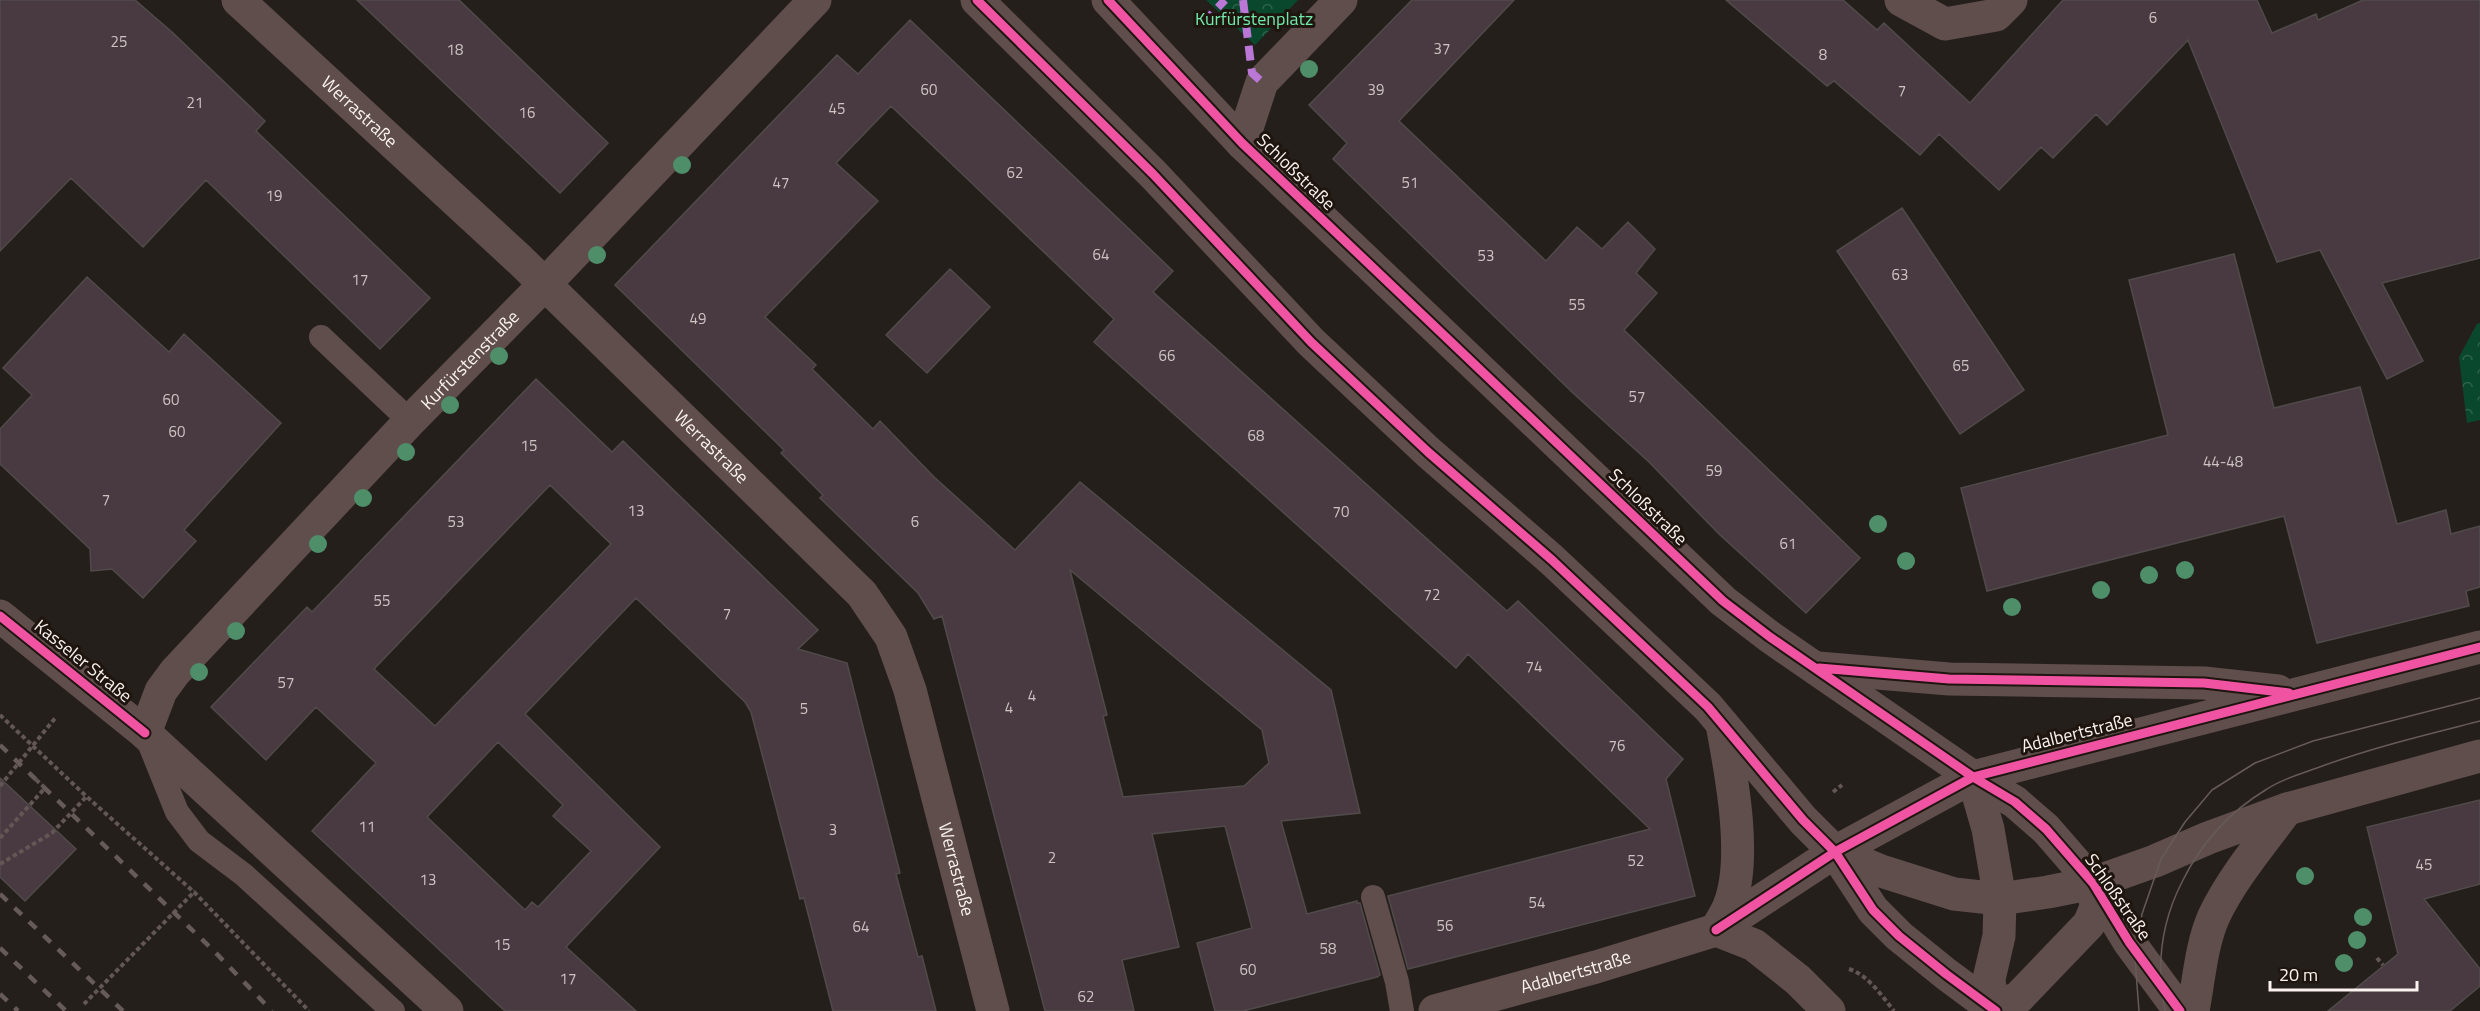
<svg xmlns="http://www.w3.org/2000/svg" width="2480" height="1011" viewBox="0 0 2480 1011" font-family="'Titillium Web',sans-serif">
	<defs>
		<pattern id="park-crowns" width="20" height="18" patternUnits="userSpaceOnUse" patternTransform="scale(1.5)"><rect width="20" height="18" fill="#09482c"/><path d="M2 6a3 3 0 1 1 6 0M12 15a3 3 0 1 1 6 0" fill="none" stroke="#2e634b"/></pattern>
	</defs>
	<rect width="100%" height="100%" fill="#251f1c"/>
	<path fill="url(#park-crowns)" d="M1206,0H1298L1255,45Z
		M2480,323V420L2467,423L2459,357L2477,324Z"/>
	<path fill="#493a42" stroke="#504b4a" stroke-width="1.5" fill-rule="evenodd" d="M0,0H135L173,33L265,121L256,131L430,298L380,349L206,180L143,247L71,178L0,251Z
		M357,0H459L608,143L560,193Z
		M1412,0H1514L1399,121L1546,261L1577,227L1602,249L1628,222L1655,249L1636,273L1657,293L1624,330L1860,558L1806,613L1719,534L1649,462L1573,393L1333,159L1347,143L1309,105Z
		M1726,0H1843L1877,30L1884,23L1970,103L2063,0H2257L2272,33L2316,14L2318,20L2363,0H2480V258L2382,283L2423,361L2387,379L2320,250L2277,262L2188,40L2107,125L2096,114L2053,158L2041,147L1999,190L1939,134L1920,155L1834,81L1827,86Z
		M910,20L1173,271L1153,292L1507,611L1518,601L1683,759L1666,779L1695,896L1408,969L1388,896L1650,829L1468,654L1456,668L1094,342L1114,319L891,106L836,163L878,201L765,317L816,365L812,369L873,429L880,421L934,477L1015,550L1080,482L1331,690L1360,813L1281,821L1307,914L1357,901V903H1360L1380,975L1377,977L1243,1011H1215L1197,943L1252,928L1225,826L1152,834L1179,947L1122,960L1134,1011H1045L942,616L934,619L918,593L820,498L823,495L781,453L784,450L615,285L837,55L858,74ZM1070,570L1262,730L1269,763L1244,786L1123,797L1103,716L1107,715Z
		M1902,208L2024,390L1960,434L1837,251Z
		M2234,254L2274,408L2360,387L2397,524L2446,510L2451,534L2480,526V587L2466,591L2469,606L2317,643L2284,516L1987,591L1961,488L2168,435L2129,280Z
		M950,269L990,307L927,373L886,335Z
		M87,277L169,352L184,334L281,423L184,530L196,541L143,598L112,569L91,571L90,549L0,464V429L32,395L3,368Z
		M536,379L612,452L623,441L818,630L798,649L847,663L900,873L896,874L918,957L922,956L936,1011H833L804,898L800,899L751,712L745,702L636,598L525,714L660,847L566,947L636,1011H505L312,831L376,763L316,707L266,760L211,707L307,607L312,612ZM550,485L611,544L435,726L374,669ZM498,742L563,805L553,816L591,851L538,907L532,902L525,910L427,817Z
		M0,778L76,849L25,901L0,877Z
		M2480,800V884L2424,899L2480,969V986L2450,1011H2328L2398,954L2367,827Z"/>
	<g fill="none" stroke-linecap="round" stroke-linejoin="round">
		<path stroke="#625755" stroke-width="4" stroke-dasharray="4.5 3" stroke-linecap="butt" d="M0,715L87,797L194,892L309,1011
			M0,786L56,717
			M1833,792L1842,785
			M0,838L45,788L30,774
			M0,864L52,833L86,797
			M2377,958L2383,965
			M1849,969C1868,975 1882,996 1894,1011
			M84,1004L195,891"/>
		<path stroke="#5f4e4c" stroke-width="24" d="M321,337L410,421
			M148,740L177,812L199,841L244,875L393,1011
			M1373,897L1397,982L1402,1011"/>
		<g stroke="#5f4e4c" stroke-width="33">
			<path id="s1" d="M238,0L520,260L862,594L891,637L910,690L993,1011"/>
			<path d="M1901,0L1945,24L1996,15L2011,0"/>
			<path d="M1242,143L1262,82L1341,0"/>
			<path d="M0,616L145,733L447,1011"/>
			<path id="s2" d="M145,733L161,691L175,672L410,421L545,284L815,0"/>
		</g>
		<g stroke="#5f4e4c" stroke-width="33">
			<path d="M977,0L1153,174L1311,342L1428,452L1552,560L1708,707L1803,820L1835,852L1873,910L1899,936L1946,974L1996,1011"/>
			<path d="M1108,0L1242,143L1723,601L1770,637L1973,777L2015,802L2046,829L2093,883L2129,942L2180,1011"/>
			<path d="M1818,668L1949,679L2204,683L2278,691"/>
			<path d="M1973,777L1988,829L2000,899L1999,936L1989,979L1992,1008"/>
			<path d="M1835,852L1881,871L1954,894L2000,899L2048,892L2093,883L2155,861L2208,838L2287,809L2480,756"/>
			<path d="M1716,930C1720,922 1726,914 1729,906C1748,859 1731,773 1722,724"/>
			<path d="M1716,930L1754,945L1798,980L1829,1011"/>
			<path id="s3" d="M1435,1011L1596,967L1716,930L1835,852L1973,777L2480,647"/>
			<path d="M1991,1011L2019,997L2089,924L2096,907L2093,883"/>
			<path d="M2193,1011C2199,980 2201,945 2214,916C2232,878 2262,843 2287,809"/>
		</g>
		<path stroke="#665b59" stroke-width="1.5" d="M2139,1011L2135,959L2142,914L2161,859L2185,822L2212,790L2255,763L2313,741L2480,698
			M2165,1011C2156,967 2161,923 2182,882C2201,843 2229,812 2267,789C2282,779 2300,774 2317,768C2370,748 2425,735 2480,721"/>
		<path stroke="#665b59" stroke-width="4.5" stroke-dasharray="10 10" stroke-linecap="butt" d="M0,745L214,951L272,1011
			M0,894L123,1011
			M0,948L66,1011
			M0,994L18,1011"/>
		<path stroke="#ba77d6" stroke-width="8" stroke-dasharray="15 8" stroke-linecap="butt" d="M1243,0L1252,73L1262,82
			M1202,24L1225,0"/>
		<g stroke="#1f150f" stroke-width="13">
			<path id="cycleway" d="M977,0L1153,174L1311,342L1428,452L1552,560L1708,707L1803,820L1835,852L1873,910L1899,936L1946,974L1996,1011
				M1108,0L1242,143L1723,601L1770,637L1973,777L2015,802L2046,829L2093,883L2129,942L2180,1011
				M0,616L145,733
				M1819,668L1949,679L2204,683L2289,693
				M1716,930L1835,852L1973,777L2480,647"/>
		</g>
		<use href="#cycleway" stroke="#f153a3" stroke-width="9"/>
	</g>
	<g fill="#4e8f6a">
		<circle cx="1309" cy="69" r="9"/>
		<circle cx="682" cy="165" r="9"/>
		<circle cx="597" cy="255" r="9"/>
		<circle cx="499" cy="356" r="9"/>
		<circle cx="450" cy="405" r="9"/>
		<circle cx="406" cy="452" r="9"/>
		<circle cx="363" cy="498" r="9"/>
		<circle cx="1878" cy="524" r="9"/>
		<circle cx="318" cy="544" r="9"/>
		<circle cx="1906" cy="561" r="9"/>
		<circle cx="2185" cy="570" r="9"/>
		<circle cx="2149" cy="575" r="9"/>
		<circle cx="2101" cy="590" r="9"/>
		<circle cx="2012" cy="607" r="9"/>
		<circle cx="236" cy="631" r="9"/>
		<circle cx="199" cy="672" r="9"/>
		<circle cx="2305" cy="876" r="9"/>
		<circle cx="2363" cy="917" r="9"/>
		<circle cx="2357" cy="940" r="9"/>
		<circle cx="2344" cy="963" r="9"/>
	</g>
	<g text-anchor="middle" stroke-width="6" stroke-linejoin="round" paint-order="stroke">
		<g font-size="15" fill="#cdc4c2">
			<text x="2153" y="23">6</text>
			<text x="119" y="47">25</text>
			<text x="1442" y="54">37</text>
			<text x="455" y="55">18</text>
			<text x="1823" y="60">8</text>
			<text x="929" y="95">60</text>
			<text x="1376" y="95">39</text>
			<text x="1902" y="96">7</text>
			<text x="195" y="108">21</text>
			<text x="837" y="114">45</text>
			<text x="527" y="118">16</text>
			<text x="1015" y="178">62</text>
			<text x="781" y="188">47</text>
			<text x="1410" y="188">51</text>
			<text x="274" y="201">19</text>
			<text x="1101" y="260">64</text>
			<text x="1486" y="261">53</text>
			<text x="1900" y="280">63</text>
			<text x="360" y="285">17</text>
			<text x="1577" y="310">55</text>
			<text x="698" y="324">49</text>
			<text x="1167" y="361">66</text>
			<text x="1961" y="371">65</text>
			<text x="1637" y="402">57</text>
			<text x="171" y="405">60</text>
			<text x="177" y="437">60</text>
			<text x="1256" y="441">68</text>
			<text x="529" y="451">15</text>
			<text x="2223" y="467">44-48</text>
			<text x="1714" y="476">59</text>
			<text x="106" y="505">7</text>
			<text x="636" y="516">13</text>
			<text x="1341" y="517">70</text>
			<text x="456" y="527">53</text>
			<text x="915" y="527">6</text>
			<text x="1788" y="549">61</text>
			<text x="1432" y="600">72</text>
			<text x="382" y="606">55</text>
			<text x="727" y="619">7</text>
			<text x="1534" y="672">74</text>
			<text x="286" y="688">57</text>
			<text x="1032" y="701">4</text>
			<text x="1009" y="713">4</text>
			<text x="804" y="714">5</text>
			<text x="1617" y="751">76</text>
			<text x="367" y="832">11</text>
			<text x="833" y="835">3</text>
			<text x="1052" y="863">2</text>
			<text x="1636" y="866">52</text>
			<text x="2424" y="870">45</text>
			<text x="428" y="885">13</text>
			<text x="1537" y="908">54</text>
			<text x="1445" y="931">56</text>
			<text x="861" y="932">64</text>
			<text x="502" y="950">15</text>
			<text x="1328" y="954">58</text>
			<text x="1248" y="975">60</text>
			<text x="568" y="984">17</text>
			<text x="1086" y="1002">62</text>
		</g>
		<g font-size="18" fill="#70eaaa" stroke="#1f150f">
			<text x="1254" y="25">Kurfürstenplatz</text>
		</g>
		<g font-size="18" fill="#f9f2ed" stroke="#1f150f">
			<text dy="6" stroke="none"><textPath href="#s1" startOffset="165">Werrastraße</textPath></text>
			<text transform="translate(1296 172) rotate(44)" y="6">Schloßstraße</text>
			<text dy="6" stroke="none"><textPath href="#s2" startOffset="498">Kurfürstenstraße</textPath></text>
			<text dy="6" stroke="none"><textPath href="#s1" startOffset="651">Werrastraße</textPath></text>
			<text transform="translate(1648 507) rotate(44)" y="6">Schloßstraße</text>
			<text transform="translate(83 661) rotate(39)" y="6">Kasseler Straße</text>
			<text transform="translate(2077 733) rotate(-14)" y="6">Adalbertstraße</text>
			<text dy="6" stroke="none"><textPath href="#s1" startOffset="1155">Werrastraße</textPath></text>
			<text transform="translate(2118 897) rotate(55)" y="6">Schloßstraße</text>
			<text dy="6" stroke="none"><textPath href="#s3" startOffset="146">Adalbertstraße</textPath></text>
		</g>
	</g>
	<path d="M2270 981v9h147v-9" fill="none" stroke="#f9f2ed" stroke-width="3"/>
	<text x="2279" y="981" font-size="18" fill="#f9f2ed" stroke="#1f150f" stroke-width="4.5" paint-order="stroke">20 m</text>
</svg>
